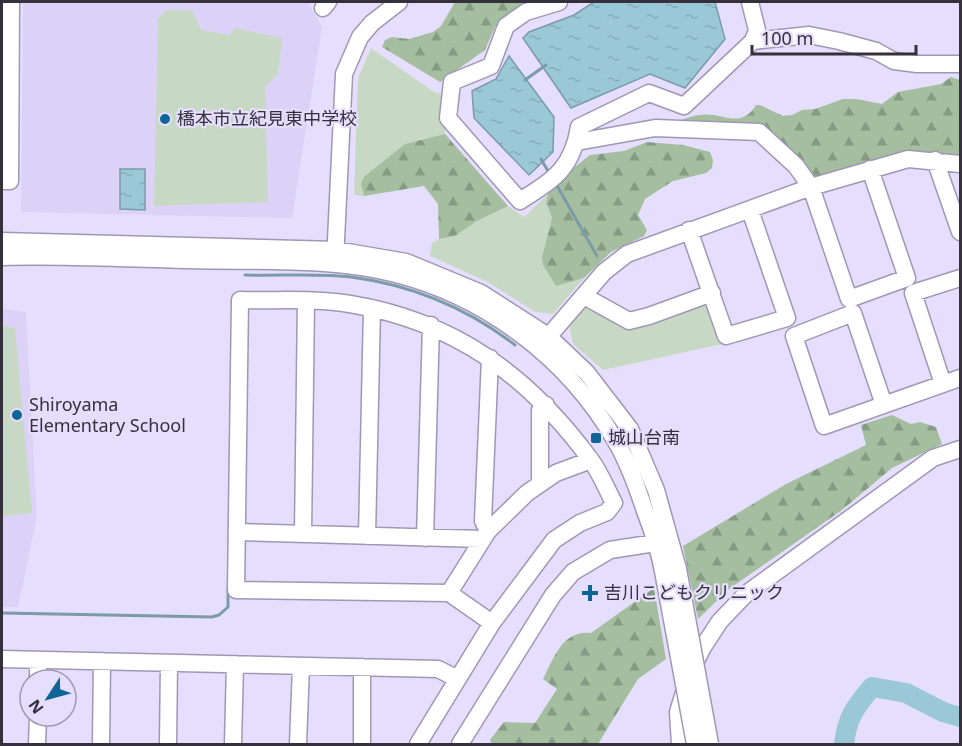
<svg xmlns="http://www.w3.org/2000/svg" width="962" height="746" viewBox="0 0 962 746" font-family="'Noto Sans','Noto Sans JP',sans-serif">
	<defs>
		<pattern id="forest-firs" width="22" height="20" patternUnits="userSpaceOnUse" patternTransform="scale(1.5)"><rect width="22" height="20" fill="#a4be9f"/><path d="M5 1l3.5 6h-7zM16 11l3.5 6h-7z" fill="#869b83"/></pattern>
		<pattern id="water-ripples" width="26" height="14" patternUnits="userSpaceOnUse" patternTransform="scale(1.5)"><rect width="26" height="14" fill="#9bc8d7"/><path d="M2 4q2-2 4 0t4 0M15 11q2-2 4 0t4 0" fill="none" stroke="#86acb9"/></pattern>
	</defs>
	<rect width="100%" height="100%" fill="#e6defd"/>
	<path fill="#dcd2f7" d="M23,2H308L322,27L292,218L21,212Z
		M2,309L26,312L37,517L18,607H2Z"/>
	<path fill="#c7d9c4" d="M167,10H192L201,30L229,35L235,28L282,38L278,74L265,87L268,202L154,206L158,18Z
		M371,48L434,92L444,95L445,134L405,144L362,184L364,196L354,195L358,78Z
		M548,194L546,202L552,218L542,257L556,285L584,278L553,314L535,312L488,282L430,256L432,243L439,239L455,236L477,221L508,206L524,217Z
		M706,303L722,344L603,370L573,344L569,325L585,307L630,330Z
		M2,325L15,328L32,513L2,516Z"/>
	<path fill="url(#forest-firs)" d="M455,2H538L506,15L495,27L485,50L440,82L382,47L385,40L392,37L409,39L433,32L441,26Z
		M951,77L960,80V157L929,152L895,155L816,179L761,128L671,124C680,121 690,116 699,115C722,111 740,131 756,105H760L783,116L792,115L802,110L815,109L843,99H856L882,104L898,92L941,84Z
		M445,134L508,206L477,221L455,236L439,239L438,204L424,186L364,196L361,183L365,176L405,144Z
		M647,142L683,145L710,152L713,160L712,168L706,173L673,181L645,199L638,215L647,230L644,236L611,252L584,278L556,286L543,265L542,257L552,218L546,202L548,194L576,166L590,155L624,151Z
		M892,415L911,424L920,422L936,427L942,444L892,468L842,510L729,589L698,619L683,546L786,484L866,445L861,425Z
		M654,588L666,659L638,679L598,744H492L490,740L504,722L535,723L557,689L543,679C554,658 562,630 591,633Z"/>
	<path fill="url(#water-ripples)" stroke="#7c9ba8" stroke-width="1.5" d="M594,2H715L725,39L685,88L650,74L571,108L523,38L529,32L574,15Z
		M509,56L554,117L553,152L529,175L474,118L472,91L496,79Z
		M120,169H145V210L120,209Z"/>
	<g fill="none" stroke-linecap="round" stroke-linejoin="round">
		<path stroke="#7c9ba8" stroke-width="3" d="M525,80L546,65
			M541,159L548,171
			M556,184L597,256
			M245,275C279,276 318,273 351,277C412,285 467,308 515,345
			M2,613L212,617L219,615L228,607V589"/>
		<path stroke="#9bc8d7" stroke-width="20" d="M844,744C847,718 855,707 872,687L906,693L943,712L960,717"/>
		<g stroke="#9f97b4" stroke-width="19">
			<path id="minor" d="M559,2L526,12L506,26L491,66L452,82L448,118L520,201C554,179 572,169 579,127L649,93L684,106L753,41L757,30L750,2
				M323,8L328,2
				M753,41L809,35L839,41L876,51L894,61L917,64H960
				M577,142L655,128L759,132L796,166L811,187L849,299L907,278L870,169
				M935,160L960,232
				M2,181H10L11,2
				M689,230L726,336L787,318L750,210
				M2,241L336,250L406,262L481,293L548,336L587,373L630,429L656,490L678,569
				M2,257C63,255 126,259 188,260C257,262 329,257 396,274C487,297 568,359 615,440C628,461 637,487 645,511C653,532 659,549 663,571
				M335,261L344,74L360,37L372,23L399,2
				M584,296L629,321L649,316L712,293
				M542,344L604,272L627,254L811,187L908,159L960,164
				M943,384L913,293L960,278
				M884,405L853,313L794,336L824,426L960,378
				M540,484V410L546,405
				M488,531L483,521L490,358
				M237,532L482,539
				M303,534L306,301
				M367,536L372,309
				M425,538L431,325
				M449,593L488,531L527,493L556,473L591,460
				M2,659L438,669L458,679
				M38,680V660
				M37,744L38,716
				M101,744L102,661
				M168,744L169,663
				M233,744L235,664
				M298,744L301,666
				M362,744V667
				M418,744L492,623L554,540L580,523L607,512L614,503C606,488 600,472 590,459C528,375 454,321 350,304C315,298 276,301 240,300L236,590L449,593L492,623
				M460,744L553,595L573,572L610,550L668,541
				M680,744L678,712L690,673L703,647L720,621L746,594L933,458L960,449"/>
		</g>
		<use href="#minor" stroke="#fff" stroke-width="16"/>
		<g stroke="#9f97b4" stroke-width="19" stroke-linecap="butt">
			<path id="minor-bridge" d="M678,569L710,744
				M663,571L695,744"/>
		</g>
		<use href="#minor-bridge" stroke="#fff" stroke-width="16"/>
	</g>
	<g fill="#0f6596" stroke="#e6defd" stroke-width="2">
		<circle cx="165" cy="119" r="6"/>
		<circle cx="17" cy="415" r="6"/>
		<rect x="590" y="432" width="12" height="12" rx="3"/>
		<path d="M587 584h6v6h6v6h-6v6h-6v-6h-6v-6h6z"/>
	</g>
	<g text-anchor="middle" stroke-width="4.5" stroke-linejoin="round" paint-order="stroke">
		<g font-size="18" fill="#34313c" stroke="#e6defd" text-anchor="start">
			<text x="177" y="125">橋本市立紀見東中学校</text>
			<text x="29" y="411">Shiroyama<tspan x="29" dy="21">Elementary School</tspan></text>
			<text x="608" y="444">城山台南</text>
			<text x="604" y="599">吉川こどもクリニック</text>
		</g>
	</g>
	<rect width="962" height="746" fill="none" stroke="#34313c" stroke-width="6"/>
	<g transform="translate(48 698) rotate(234)"><circle r="28" fill="#e6defd" stroke="#9f99b0" stroke-width="1.5"/>
	<path d="M0-4.5L10 22L0 15L-10 22Z" fill="#0f6596"/>
	<text y="-9" font-size="16" font-weight="bold" text-anchor="middle" fill="#34313c">N</text>
	</g>
	<path d="M752 45v9h164v-9" fill="none" stroke="#34313c" stroke-width="3"/>
	<text x="761" y="45" font-size="18" fill="#34313c" stroke="#e6defd" stroke-width="4.5" paint-order="stroke">100 m</text>
</svg>
